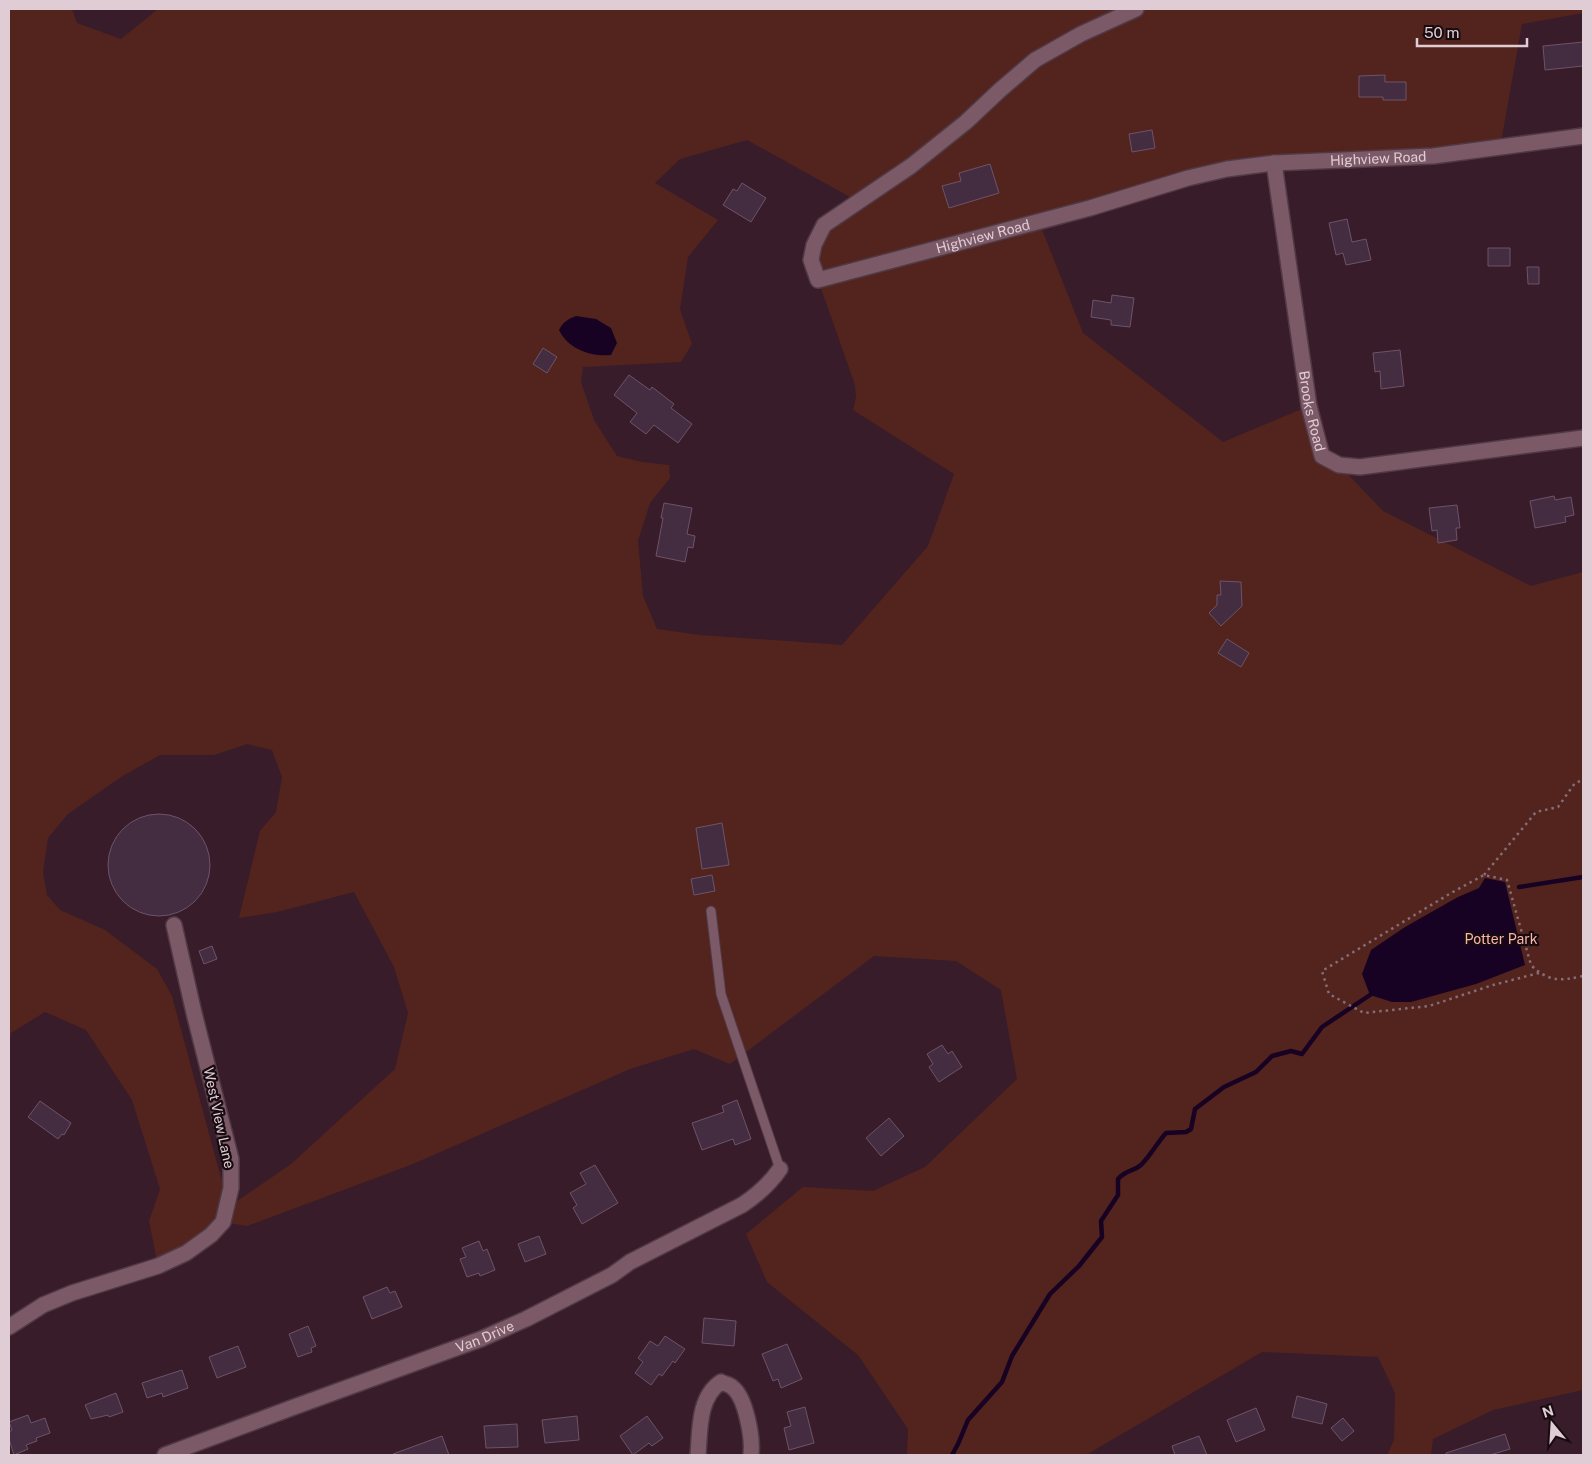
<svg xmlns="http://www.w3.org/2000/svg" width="1592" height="1464" viewBox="0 0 1592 1464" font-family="'Public Sans',sans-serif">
	<rect width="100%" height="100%" fill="#381c29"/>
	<path fill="#53241d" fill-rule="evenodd" d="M9,9H72L77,23L121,39L158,9H1583V13L1522,24L1500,148L1274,163L1039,222L1083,333L1223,442L1309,406L1316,436L1339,465L1383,511L1531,586L1583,572V1390L1493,1410L1433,1439L1431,1455H1387L1394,1440L1395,1393L1378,1357L1262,1352L1086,1455H907L908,1429L858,1355L767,1282L746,1234L803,1187L873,1191L925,1167L1017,1079L1001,990L956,961L874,956L730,1064L694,1049L630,1069L413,1164L247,1226L223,1222L158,1266L149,1221L160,1189L132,1100L86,1030L45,1012L11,1033L9,1043ZM747,140L859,202L814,245L811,260L855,385L856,397L853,410L954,474L928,546L842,645L700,635L657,629L643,596L638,541L650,503L670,478L669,465L642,462L617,456L594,420L581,382L583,367L681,362L692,344L680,309L688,257L718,220L655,183L680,159ZM247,744L272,750L282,777L276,812L260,831L239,918L277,912L354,892L394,967L408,1013L395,1069L291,1164L227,1208L231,1188L221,1178L172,996L157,969L105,930L60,910L47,895L43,872L48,838L68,814L121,777L160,755H214Z"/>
	<path fill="#180223" d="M576,316L596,319L611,328L617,343L611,355C591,357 568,349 559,330C563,322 568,319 576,316Z
		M1485,878L1505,882L1525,965L1476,984L1411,1002H1392L1370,995L1362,974L1371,950L1405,927L1458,897L1479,888Z"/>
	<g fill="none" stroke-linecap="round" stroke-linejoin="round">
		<path stroke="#180223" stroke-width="4.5" d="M1519,887L1583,877
			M952,1455L958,1444L968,1420L1002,1382L1012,1356L1050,1294L1079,1266L1102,1237L1101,1221L1118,1195V1179C1127,1169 1133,1172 1141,1165C1151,1155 1157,1143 1166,1133L1186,1132L1191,1129L1195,1109L1224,1087L1256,1072L1272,1056L1291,1051L1302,1054L1322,1027L1370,995"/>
	</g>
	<path fill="#452d41" stroke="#6e5369" d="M1583,42V66L1545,70L1543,46Z
		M1385,75V82H1406V100H1383V97H1359V76Z
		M1152,130L1155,148L1132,152L1129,134Z
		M990,164L999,193L949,208L942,186L961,181L959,173Z
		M742,183L766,198L751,222L723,205L733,189L737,191Z
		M1347,219L1352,242L1366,239L1371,260L1346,265L1343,253L1336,255L1329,223Z
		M1488,248H1510V266H1488Z
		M1527,267H1539V284H1528Z
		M1112,295L1134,298L1130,327L1111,325V320L1091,317L1093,300L1111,303Z
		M543,348L557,357L547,373L533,364Z
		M1400,350L1404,386L1381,389L1380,371L1375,372L1373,353Z
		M629,375L650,390L652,387L674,404L671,408L692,424L678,443L654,425L646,434L630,422L637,413L614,395Z
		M1554,496L1555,500L1571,497L1574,515L1565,517L1566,522L1535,528L1530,501Z
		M664,503L692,508L687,534L695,536L693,548L688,547L685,562L656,556L663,518H661Z
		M1457,505L1460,528H1456L1457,540L1438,543L1437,530L1432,531L1429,508Z
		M1220,581L1241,582L1242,606L1221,626L1209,613L1217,605V595H1221Z
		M1227,639L1249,653L1241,667L1218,653Z
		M108 865a51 51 0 1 1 102 0a51 51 0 1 1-102 0Z
		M722,823L729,865L702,869L696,828Z
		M712,875L715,891L694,895L691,879Z
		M212,946L217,959L204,964L199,951Z
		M942,1045L948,1054L952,1051L962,1067L939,1082L929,1067L933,1064L927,1054Z
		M737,1100L751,1139L735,1145L733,1139L702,1150L692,1123L724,1112L722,1106Z
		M40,1101L71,1123L64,1135L62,1134L58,1139L28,1117Z
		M889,1118L904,1136L881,1156L866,1138Z
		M595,1165L618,1203L582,1224L573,1208L577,1205L570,1193L586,1184L580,1173Z
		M539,1236L546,1254L525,1262L518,1244Z
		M479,1241L483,1251L487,1249L495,1270L480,1276L479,1273L467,1277L460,1259L466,1257L462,1248Z
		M387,1287L390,1293L395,1291L402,1307L372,1319L363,1297Z
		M704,1318L736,1321L734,1346L702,1343Z
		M308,1326L316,1346L311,1348L312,1352L298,1357L289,1334Z
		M665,1336L685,1349L675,1363L673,1361L662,1376L659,1374L651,1385L635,1373L643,1362L638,1358L650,1341L658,1346Z
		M787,1344L802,1379L781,1388L778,1379L773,1381L762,1354Z
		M238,1346L246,1367L217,1378L209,1357Z
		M182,1370L188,1388L163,1397L162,1393L147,1398L142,1383Z
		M116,1393L123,1412L109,1417L108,1415L91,1419L85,1405Z
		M1297,1396L1327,1404L1322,1424L1292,1417Z
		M805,1407L814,1443L789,1450L784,1428L791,1426L787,1412Z
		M1256,1408L1265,1430L1236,1442L1227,1420Z
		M28,1415L31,1423L45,1418L50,1433L36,1438L37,1441L26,1445L28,1449L14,1455L9,1439V1432L12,1430L9,1422Z
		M577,1416L579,1440L545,1443L542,1420Z
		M647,1416L663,1438L652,1446L649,1443L633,1455L620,1436Z
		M1343,1418L1354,1431L1342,1441L1331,1428Z
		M517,1424L518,1447L486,1448L484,1426Z
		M1505,1434L1510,1449L1490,1455H1446V1453Z
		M442,1436L449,1455H393V1454Z
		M1199,1436L1207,1455H1175L1172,1446Z"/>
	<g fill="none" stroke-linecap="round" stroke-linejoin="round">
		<g stroke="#503944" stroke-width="11">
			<path id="lane" d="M711,911L721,994L780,1169"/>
		</g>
		<g stroke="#503944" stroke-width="18">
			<g id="street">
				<path id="s1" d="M1136,9L1081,34L1035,60L1000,90L966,122L911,166L824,225L814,245L811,260L818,280L1090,208L1188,178L1227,169L1274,163L1433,156L1583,136"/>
				<path id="s2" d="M1274,163L1309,406L1322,456L1339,465L1360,467L1583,438"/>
				<path d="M9,1327L43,1305L72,1293L158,1266L186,1253L211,1235L223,1222L231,1188V1159L194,1013L174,925"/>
				<path id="s3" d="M165,1455L294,1407L481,1339L526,1319L612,1275L630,1262L742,1205C757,1195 769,1185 780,1169"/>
				<path d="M698,1455C700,1431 698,1397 721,1382C724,1384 729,1384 732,1387C746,1397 753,1439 751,1455"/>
			</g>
		</g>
		<path stroke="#856d78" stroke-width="2.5" stroke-dasharray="2.5 4" stroke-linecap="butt" d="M1484,875L1536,812L1558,807L1575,783L1583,780
			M1539,973L1493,985L1429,1006L1364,1013L1329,994L1322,971L1451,893L1484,875L1507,880L1531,965C1548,982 1561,981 1583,976"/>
		<use href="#lane" stroke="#7b5967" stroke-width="9"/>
		<use href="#street" stroke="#7b5967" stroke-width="15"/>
	</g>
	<g text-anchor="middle" stroke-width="4.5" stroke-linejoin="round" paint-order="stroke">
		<g font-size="14" fill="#e0ccd4" stroke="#170b10">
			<text dy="5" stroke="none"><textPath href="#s1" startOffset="1016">Highview Road</textPath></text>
			<text dy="5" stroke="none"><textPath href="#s1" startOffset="611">Highview Road</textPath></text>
			<text dy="5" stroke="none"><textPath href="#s2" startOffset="251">Brooks Road</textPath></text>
			<text transform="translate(219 1118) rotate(78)" y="5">West View Lane</text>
			<text dy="5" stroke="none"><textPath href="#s3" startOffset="341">Van Drive</textPath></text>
		</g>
		<g font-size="14" fill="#fab6aa" stroke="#170b10">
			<text x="1501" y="944">Potter Park</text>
		</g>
	</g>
	<rect width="1592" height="1464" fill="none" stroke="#e0ccd4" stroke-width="20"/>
	<g transform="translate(1552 1424) rotate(342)" stroke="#170b10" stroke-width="4" paint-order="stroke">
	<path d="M0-4L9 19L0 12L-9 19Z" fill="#e0ccd4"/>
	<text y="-8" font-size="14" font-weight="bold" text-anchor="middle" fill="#e0ccd4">N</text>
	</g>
	<path d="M1417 38v8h110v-8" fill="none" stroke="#e0ccd4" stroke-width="2.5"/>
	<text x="1424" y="38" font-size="15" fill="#e0ccd4" stroke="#170b10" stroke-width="4" paint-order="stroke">50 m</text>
</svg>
